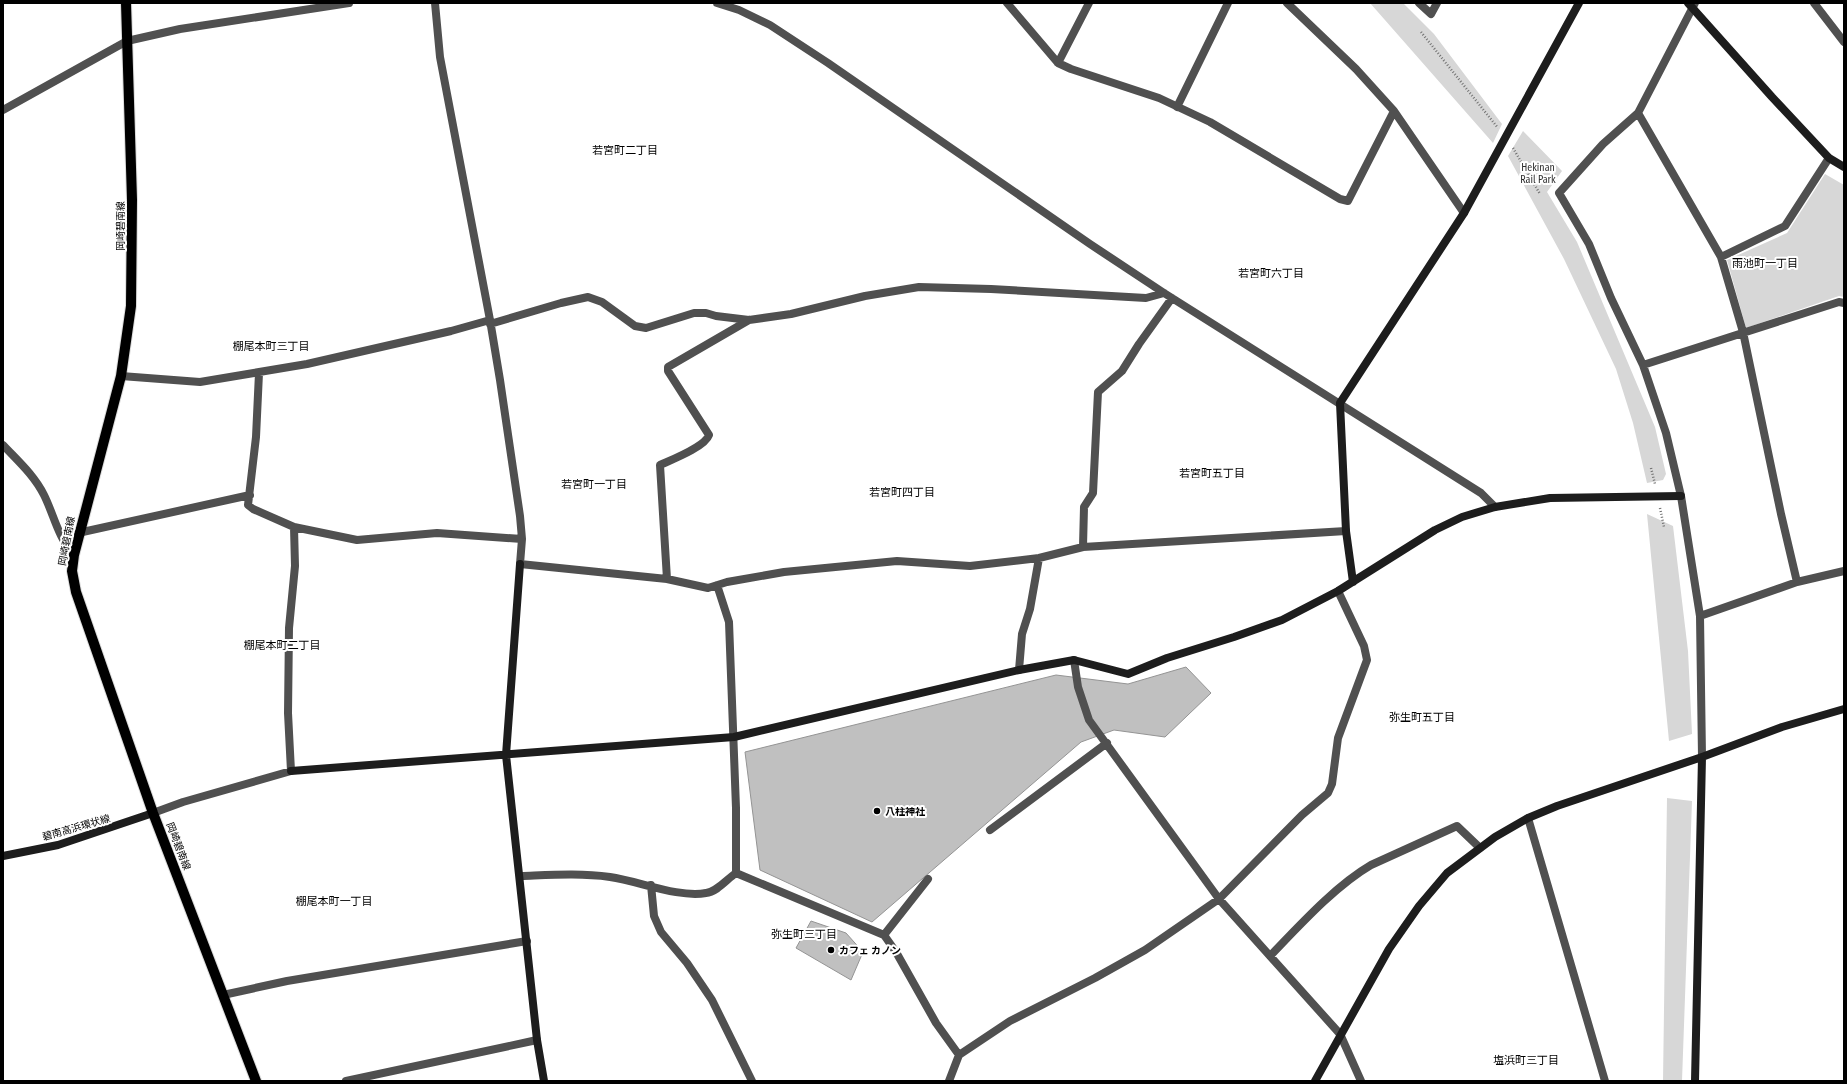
<svg xmlns="http://www.w3.org/2000/svg" width="1847" height="1084" viewBox="0 0 1847 1084" font-family="'Fira Sans Condensed','Noto Sans JP',sans-serif">
	<rect width="100%" height="100%" fill="#fff"/>
	<path fill="#d7d7d7" d="M1370,3H1403L1434,34L1502,124L1493,143Z
		M1523,131L1562,171L1547,192L1577,242L1655,427L1666,474L1663,480L1647,483L1633,423L1616,369L1564,259L1508,156Z
		M1825,174L1844,185V297L1839,296L1746,328L1727,260L1787,233Z
		M1647,514L1673,526L1688,651L1692,734L1669,741Z
		M1667,798L1692,801L1682,1081H1663Z"/>
	<path fill="#c0c0c0" stroke="#949494" d="M1186,667L1211,693L1165,737L1114,730L1081,742L872,922L760,870L745,752L1056,675L1128,684Z
		M811,921L846,933L863,952L851,980L796,948Z"/>
	<g fill="none" stroke-linecap="round" stroke-linejoin="round">
		<g stroke="#dbdbdb" stroke-width="12">
			<path id="primary" d="M126,3L132,200L131,306L121,376L74,555L72,571L76,592L153,813L256,1081"/>
		</g>
		<path stroke="#727272" stroke-width="2.5" stroke-dasharray="1 2" stroke-linecap="butt" d="M1421,32L1498,128
			M1513,148L1540,194
			M1651,468L1655,484
			M1660,508L1664,527"/>
		<path stroke="#505050" stroke-width="8" d="M435,3L440,57L490,320L500,380L520,516L522,539L520,564L667,579L708,588L727,582L784,572L897,561L970,566L1039,558L1083,547L1346,531
			M717,3L739,10L770,25L828,63L1090,244L1164,293L1481,493L1495,507
			M1007,3L1058,63L1071,69L1159,98L1210,122L1340,199L1348,201L1394,111
			M1287,3L1356,69L1394,111L1464,213
			M1419,3L1431,14L1437,3
			M1695,3L1638,113L1603,144L1559,193L1589,244L1611,298L1643,365L1666,433L1681,496L1700,616
			M1814,3L1844,42
			M1058,63L1089,3
			M1177,107L1228,3
			M3,110L127,41L180,29L349,3
			M1638,113L1721,257L1743,332L1781,514L1797,582
			M1721,257L1785,226L1829,158
			M490,324L561,303L588,297L602,302L635,326L646,328L694,313H706L716,316L749,320L791,314L865,296L919,287L991,289L1146,298L1164,293
			M1643,365L1839,302L1844,303
			M259,373L256,437L248,505L253,509L294,527L357,540L437,533L522,539
			M121,376L200,382L307,364L451,331L490,320
			M3,445C18,461 34,475 44,495C54,515 58,538 74,555
			M78,533L250,495
			M1083,547L1084,507L1093,493L1098,392L1122,371L1139,344L1172,298
			M667,579L660,465C671,460 705,447 709,435L668,371V367L749,320
			M717,585L729,622L736,808V873
			M1074,660L1078,687L1089,720L1219,899L1340,1034L1361,1081
			M1019,670L1022,634L1030,609L1039,558
			M1702,757L1700,616L1797,582L1844,571
			M153,813L183,802L291,771L288,713L289,628L295,566L294,527
			M1528,818L1605,1081
			M990,830L1107,743
			M736,873L884,935L896,952L936,1023L959,1055
			M521,876C551,875 580,873 610,877C639,881 678,898 706,893C717,892 727,879 736,873
			M651,885L654,916L661,932L687,963L712,1000L752,1081
			M884,935L928,879
			M1270,956C1299,926 1335,886 1371,865L1457,826L1480,848
			M223,995L287,981L527,941
			M346,1081L537,1040
			M949,1081L959,1055L1010,1021L1095,978L1145,950L1219,899L1302,815L1328,793L1332,784L1338,738L1367,660L1364,646L1338,591"/>
		<path stroke="#1d1d1d" stroke-width="8" d="M1688,3L1772,97L1829,158L1844,167
			M520,564L506,755L537,1040L544,1081
			M1353,582L1346,531L1340,403L1464,213L1579,3
			M291,771L734,737L1019,670L1074,660L1128,674L1167,658L1234,637L1282,620L1338,591L1435,530L1462,517L1495,507L1550,498L1681,496
			M3,856L58,845L153,813
			M1315,1081L1389,949L1419,906L1447,873L1495,837L1528,818L1557,806L1702,757L1782,727L1844,709
			M1695,1081L1702,757"/>
		<use href="#primary" stroke="#000" stroke-width="10"/>
	</g>
	<g fill="#000" stroke="#fff" stroke-width="1.5">
		<circle cx="877" cy="811" r="4"/>
		<circle cx="831" cy="950" r="4"/>
	</g>
	<g text-anchor="middle" stroke-width="4" stroke-linejoin="round" paint-order="stroke">
		<g font-size="10" fill="#2e2e2e" stroke="#fff">
			<text x="1538" y="171">Hekinan<tspan x="1538" dy="12">Rail Park</tspan></text>
		</g>
		<g font-size="10" fill="#000" stroke="#fff">
			<text transform="translate(120 226) rotate(-90)" y="4">岡崎碧南線</text>
			<text transform="translate(66 541) rotate(-79)" y="4">岡崎碧南線</text>
			<text transform="translate(76 827) rotate(-16)" y="4">碧南高浜環状線</text>
			<text transform="translate(179 846) rotate(69)" y="4">岡崎碧南線</text>
		</g>
		<g font-size="10" font-weight="bold" fill="#000" stroke="#fff" text-anchor="start">
			<text x="885" y="815">八柱神社</text>
			<text x="839" y="954">カフェ カノン</text>
		</g>
		<g font-size="11" fill="#000" stroke="#fff">
			<text x="625" y="154">若宮町二丁目</text>
			<text x="1765" y="267">雨池町一丁目</text>
			<text x="1271" y="277">若宮町六丁目</text>
			<text x="271" y="350">棚尾本町三丁目</text>
			<text x="1212" y="477">若宮町五丁目</text>
			<text x="594" y="488">若宮町一丁目</text>
			<text x="902" y="496">若宮町四丁目</text>
			<text x="282" y="649">棚尾本町二丁目</text>
			<text x="1422" y="721">弥生町五丁目</text>
			<text x="334" y="905">棚尾本町一丁目</text>
			<text x="804" y="938">弥生町三丁目</text>
			<text x="1526" y="1064">塩浜町三丁目</text>
		</g>
	</g>
	<rect width="1847" height="1084" fill="none" stroke="#000000" stroke-width="8"/>
</svg>
